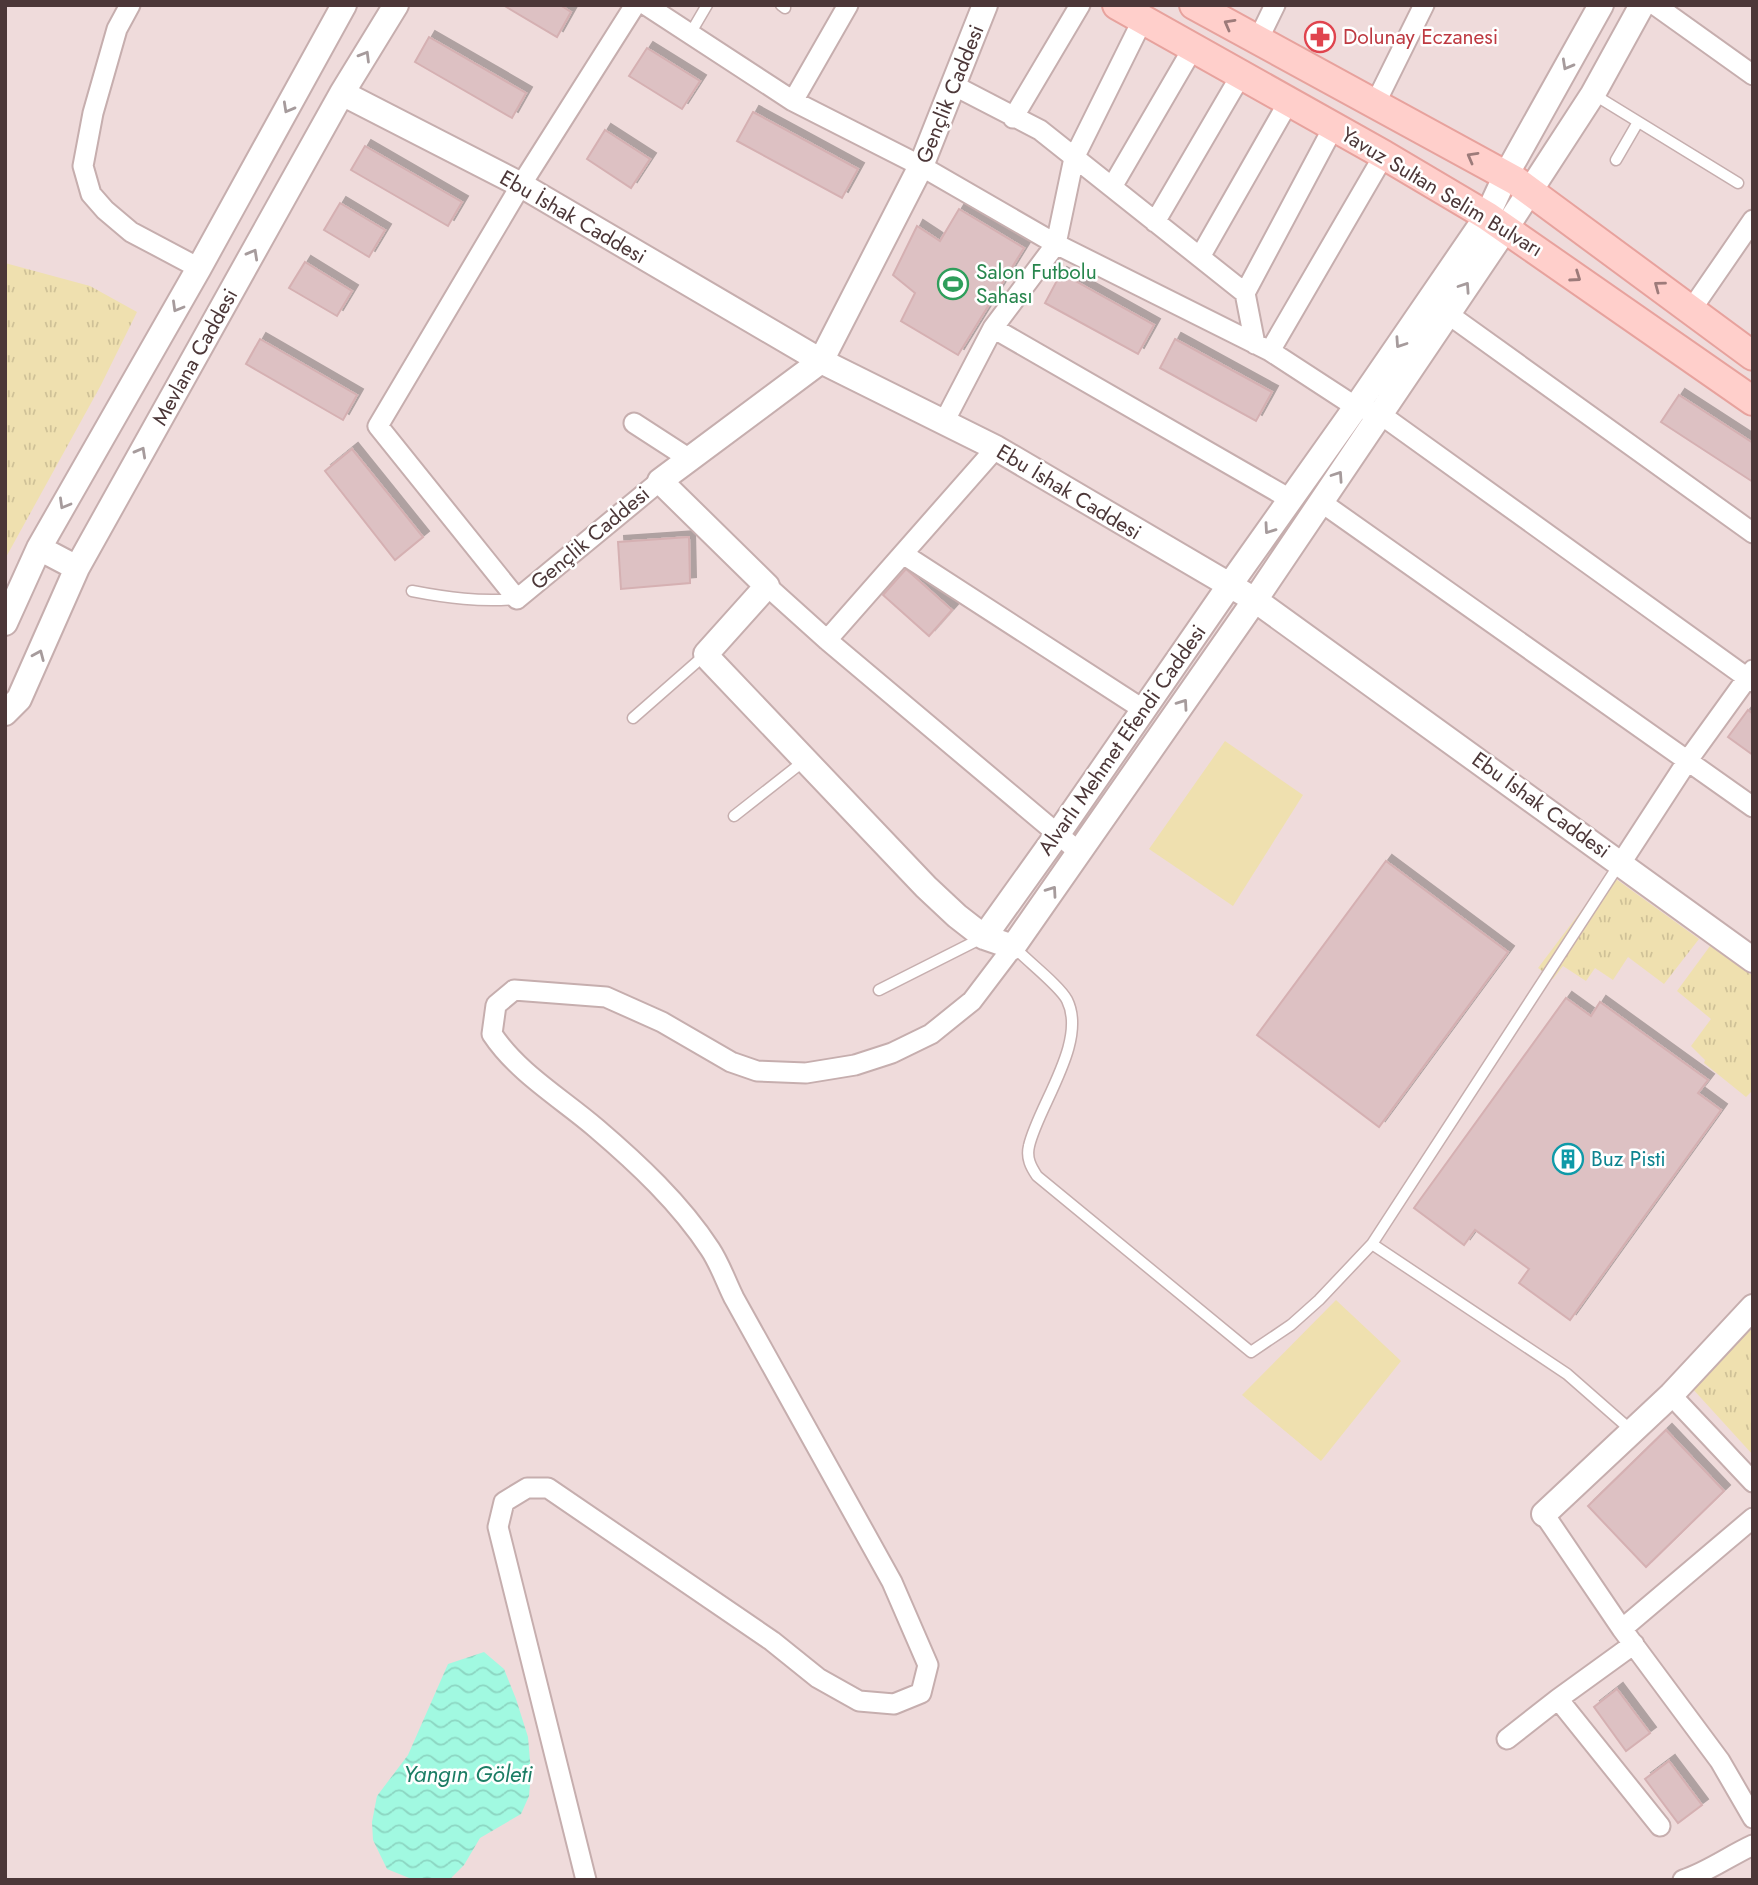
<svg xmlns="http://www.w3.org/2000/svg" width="1758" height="1885" viewBox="0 0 1758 1885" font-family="Jost,sans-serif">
	<defs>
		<pattern id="grass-tufts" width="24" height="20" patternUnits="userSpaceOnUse" patternTransform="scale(1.75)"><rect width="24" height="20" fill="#efe0af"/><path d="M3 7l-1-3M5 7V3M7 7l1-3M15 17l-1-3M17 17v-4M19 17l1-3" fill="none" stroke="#cfc197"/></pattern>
		<pattern id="water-waves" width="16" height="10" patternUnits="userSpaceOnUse" patternTransform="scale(1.75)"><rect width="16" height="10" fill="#a1f9e1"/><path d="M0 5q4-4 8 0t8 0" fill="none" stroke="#8cd6c2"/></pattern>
		<filter id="shadow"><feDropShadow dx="6" dy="-6" stdDeviation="0" flood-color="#0004"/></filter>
	</defs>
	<rect width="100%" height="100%" fill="#f6eaea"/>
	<path fill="#efdbdb" d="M5,5H1753V1880H5Z"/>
	<path fill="url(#grass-tufts)" d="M5,263L90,286L137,312L101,385L5,559Z
		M1609,874L1699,939L1664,984L1628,957L1613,980L1595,968L1586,981L1563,966L1553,979L1538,968Z
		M1710,946L1753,976V1090L1746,1097L1704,1063L1705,1060L1691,1046L1711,1019L1677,991Z
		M1753,1327V1455L1691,1387Z"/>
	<path fill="#efe0af" d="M1225,741L1303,795L1233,906L1149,849Z
		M1336,1300L1401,1361L1321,1461L1242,1395Z"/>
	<path fill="url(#water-waves)" d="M484,1652L504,1669L516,1699L528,1737L531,1773L529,1796L521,1814L480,1838L464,1865L449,1880H414L387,1869L373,1840L372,1822L377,1796L408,1755L448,1664Z"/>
	<path fill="#ddc1c3" stroke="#d5b0b2" stroke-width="2" filter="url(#shadow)" d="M503,5H560L571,12L557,37Z
		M429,37L526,93L512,118L415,62Z
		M647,48L700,81L682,109L629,76Z
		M753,112L858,169L842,198L737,141Z
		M605,130L650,159L631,188L587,159Z
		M365,146L462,202L448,226L351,170Z
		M340,203L385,230L369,257L324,230Z
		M959,209L1024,248L958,355L901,321L915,293L893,275L917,226L940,241Z
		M305,262L352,291L337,316L289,288Z
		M1061,273L1154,325L1138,354L1045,303Z
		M260,339L357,395L343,420L246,364Z
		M1175,339L1272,392L1256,421L1160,368Z
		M1679,395L1753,443V482L1661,422Z
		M352,449L423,537L395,560L325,471Z
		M689,537L690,583L621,589L618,542Z
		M906,569L952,610L929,636L883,595Z
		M1748,710L1753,714V755L1728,737Z
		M1386,861L1508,952L1379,1127L1257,1035Z
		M1566,998L1591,1016L1600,1002L1708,1080L1698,1093L1721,1110L1570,1320L1519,1283L1529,1269L1475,1230L1464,1245L1414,1208Z
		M1666,1430L1724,1491L1646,1567L1588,1506Z
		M1617,1689L1650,1733L1626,1751L1594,1707Z
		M1669,1761L1702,1805L1678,1823L1645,1779Z"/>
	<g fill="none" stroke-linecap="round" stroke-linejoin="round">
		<g stroke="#c6aeae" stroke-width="13">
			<path id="service" d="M781,5L785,8
				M690,34L707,5
				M1593,94L1738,183
				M1616,160L1638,122
				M412,591C448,598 480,602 516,599
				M633,718L706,654
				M734,816L804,761
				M1014,947C1026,960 1060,986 1067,1000C1088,1042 1038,1106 1029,1146C1026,1158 1031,1167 1037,1176L1251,1352L1291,1325L1319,1300L1372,1244L1620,863
				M879,990L984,937
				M1372,1244L1567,1374L1632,1431"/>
		</g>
		<g stroke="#c6aeae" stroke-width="23">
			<path id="minor" d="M130,5L117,29L93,113L83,166L91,194L105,210L131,232L199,268
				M635,5L521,185L378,426L517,599L660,481
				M646,5L793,101L921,166L1056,244L1270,351L1356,407L1380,414L1753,682
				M1655,5L1753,75
				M1258,40L1275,5
				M955,86L1040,130L1245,293L1255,344
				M793,101L848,5
				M1375,104L1424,5
				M1013,118L1080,5
				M1112,187L1193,48
				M1155,222L1241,75
				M1200,257L1289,101
				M1245,293L1334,126
				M1691,310L1753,220
				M1448,314L1753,533
				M993,328L1290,499
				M1270,351L1384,155
				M944,422L993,328L1056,244L1074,158L1143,19
				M634,423L688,458
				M1321,502L1753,807
				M903,554L1144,710
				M767,586L827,640L1079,852
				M827,640L996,448
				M1621,863L1688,760L1753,670
				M1671,1395L1753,1482
				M1544,1514L1622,1629L1720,1761L1753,1818
				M1622,1629L1753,1518
				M1558,1699L1660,1826
				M1507,1739L1558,1699L1634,1644
				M586,1880L498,1527L504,1502L527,1488H548L772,1641L818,1678L859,1701L894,1704L921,1693L928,1665L892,1582L734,1298C726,1282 720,1264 710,1249C680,1203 637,1163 596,1128C561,1098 518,1073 492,1034L496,1005L514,990L606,997L662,1022L731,1062L757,1071L806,1073L855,1065L892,1053L931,1034L972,1001L1013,947
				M1683,1880C1708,1872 1729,1856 1753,1845"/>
		</g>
		<g stroke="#c6aeae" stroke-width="28">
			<path id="tertiary" d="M985,5L921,166L821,361L660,481L767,586L706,654L710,660L926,887L957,916L984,937L1013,947L1255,600L1506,228L1593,94L1642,5
				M342,93L521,185L821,361L996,448L1255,600L1753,960
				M39,548L77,568
				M5,623L39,548L199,268L344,5
				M5,713L19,699L77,568L342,93L396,5
				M984,937L1057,835L1229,586L1356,407L1487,216L1506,175L1601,5
				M1544,1514L1671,1395L1753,1307"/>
		</g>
		<g stroke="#e7a29d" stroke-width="32">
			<path id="secondary" d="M1117,5L1384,155L1487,216L1753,401
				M1194,5L1516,181L1753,356"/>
		</g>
		<use href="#service" stroke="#fff" stroke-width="10"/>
		<use href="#minor" stroke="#fff" stroke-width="19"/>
		<use href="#tertiary" stroke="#fff" stroke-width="24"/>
		<use href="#secondary" stroke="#ffcfcb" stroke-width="28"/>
	</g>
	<defs><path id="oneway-chevron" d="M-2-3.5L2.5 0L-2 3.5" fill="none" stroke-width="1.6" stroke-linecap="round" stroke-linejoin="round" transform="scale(1.75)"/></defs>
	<g stroke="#9d7b7a">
		<use href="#oneway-chevron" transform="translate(1229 24) rotate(-151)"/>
		<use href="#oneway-chevron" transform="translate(1472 157) rotate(-151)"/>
		<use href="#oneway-chevron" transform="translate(1576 277) rotate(35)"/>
		<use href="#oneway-chevron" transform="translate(1659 286) rotate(-143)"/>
	</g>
	<g stroke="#a69b9c">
		<use href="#oneway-chevron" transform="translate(365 56) rotate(-59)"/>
		<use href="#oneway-chevron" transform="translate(1567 65) rotate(119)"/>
		<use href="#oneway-chevron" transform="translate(288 108) rotate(119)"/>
		<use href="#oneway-chevron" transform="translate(253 254) rotate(-61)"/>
		<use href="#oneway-chevron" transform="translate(1465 287) rotate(-56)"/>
		<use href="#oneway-chevron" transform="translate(177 307) rotate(120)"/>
		<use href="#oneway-chevron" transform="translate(1400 343) rotate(124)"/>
		<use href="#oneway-chevron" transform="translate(141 452) rotate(-61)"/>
		<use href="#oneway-chevron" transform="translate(1338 476) rotate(-56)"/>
		<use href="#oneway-chevron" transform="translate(64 504) rotate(120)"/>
		<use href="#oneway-chevron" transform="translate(1269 529) rotate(125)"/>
		<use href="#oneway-chevron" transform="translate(39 655) rotate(-67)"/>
		<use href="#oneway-chevron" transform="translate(1183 704) rotate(-55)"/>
		<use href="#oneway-chevron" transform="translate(1052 891) rotate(-55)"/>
	</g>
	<defs>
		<g id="pharmacy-ring" transform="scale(1.575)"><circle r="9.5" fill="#fff" stroke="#e0444e" stroke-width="1.5"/><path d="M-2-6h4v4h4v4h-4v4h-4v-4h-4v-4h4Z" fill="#e0444e"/></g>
		<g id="stadium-ring" transform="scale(1.575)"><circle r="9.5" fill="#fff" stroke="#2e9e5b" stroke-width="1.5"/><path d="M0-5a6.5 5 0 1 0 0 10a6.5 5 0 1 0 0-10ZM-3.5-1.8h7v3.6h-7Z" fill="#2e9e5b"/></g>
		<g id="building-ring" transform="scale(1.575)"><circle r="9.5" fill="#fff" stroke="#0f9aa8" stroke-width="1.5"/><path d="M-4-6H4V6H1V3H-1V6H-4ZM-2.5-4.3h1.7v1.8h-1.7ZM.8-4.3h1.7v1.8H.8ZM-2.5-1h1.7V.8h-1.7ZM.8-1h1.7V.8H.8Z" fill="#0f9aa8"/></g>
	</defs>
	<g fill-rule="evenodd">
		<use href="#pharmacy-ring" x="1320" y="37"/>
		<use href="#stadium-ring" x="953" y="284"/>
		<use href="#building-ring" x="1568" y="1159"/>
	</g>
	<g text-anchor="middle" stroke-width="5" stroke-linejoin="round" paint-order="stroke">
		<g font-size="21" fill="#be3a42" stroke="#fff" text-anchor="start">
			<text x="1343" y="44">Dolunay Eczanesi</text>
		</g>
		<g font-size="21" fill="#4c3738" stroke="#fff">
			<text transform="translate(950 94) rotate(-68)" y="7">Gençlik Caddesi</text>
			<text transform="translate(1442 192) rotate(31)" y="7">Yavuz Sultan Selim Bulvarı</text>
			<text transform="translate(573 217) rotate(30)" y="7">Ebu İshak Caddesi</text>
			<text transform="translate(195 357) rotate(-61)" y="7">Mevlana Caddesi</text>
			<text transform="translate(1069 492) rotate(31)" y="7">Ebu İshak Caddesi</text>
			<text transform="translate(590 538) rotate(-40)" y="7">Gençlik Caddesi</text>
			<text transform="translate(1122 740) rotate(-55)" y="7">Alvarlı Mehmet Efendi Caddesi</text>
			<text transform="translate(1541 805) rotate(36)" y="7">Ebu İshak Caddesi</text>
		</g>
		<g font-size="21" fill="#27864d" stroke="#fff" text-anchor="start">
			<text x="976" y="279">Salon Futbolu<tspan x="976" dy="24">Sahası</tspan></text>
		</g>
		<g font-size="21" fill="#0d838f" stroke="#fff" text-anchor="start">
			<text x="1591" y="1166">Buz Pisti</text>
		</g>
		<g font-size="23" font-style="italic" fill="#1b7d64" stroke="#fff">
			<text x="468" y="1782">Yangın Göleti</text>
		</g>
	</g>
	<rect width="1758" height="1885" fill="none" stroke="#4c3738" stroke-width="14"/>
</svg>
